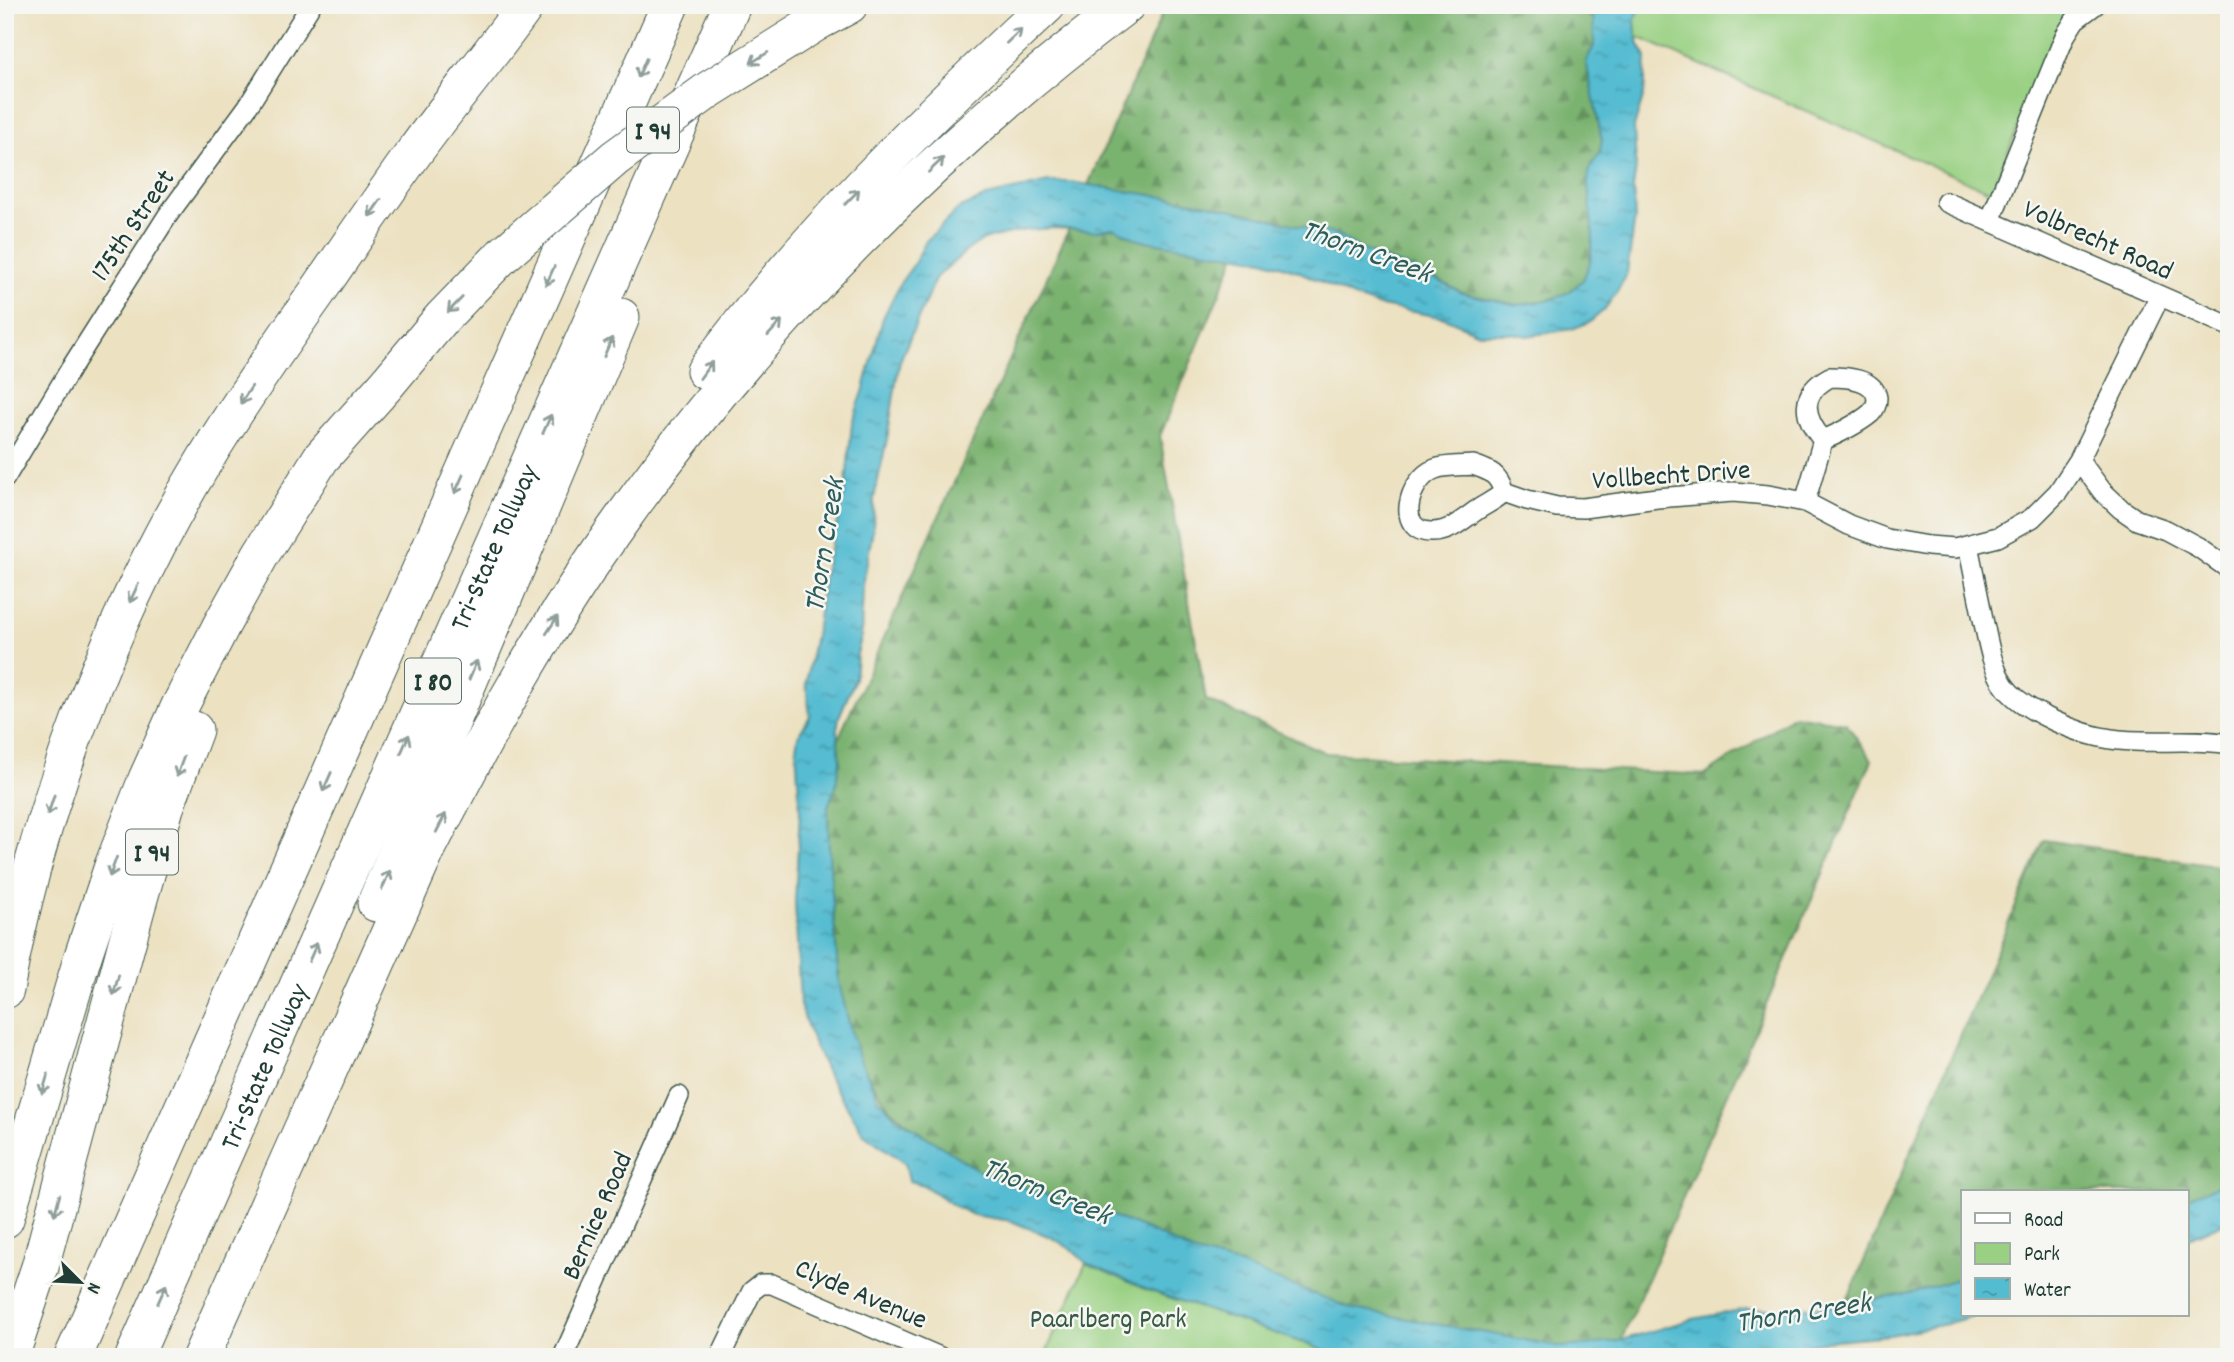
<svg xmlns="http://www.w3.org/2000/svg" width="2234" height="1362" viewBox="0 0 2234 1362" font-family="Dekko,sans-serif">
	<defs>
		<pattern id="forest-firs" width="22" height="20" patternUnits="userSpaceOnUse" patternTransform="scale(1.75)"><rect width="22" height="20" fill="#7ab270"/><path d="M5 1l3.5 6h-7zM16 11l3.5 6h-7z" fill="#63925d"/></pattern>
		<pattern id="water-ripples" width="26" height="14" patternUnits="userSpaceOnUse" patternTransform="scale(1.75)"><rect width="26" height="14" fill="#54bcd1"/><path d="M2 4q2-2 4 0t4 0M15 11q2-2 4 0t4 0" fill="none" stroke="#459aaa"/></pattern>
	</defs>
	<rect width="100%" height="100%" fill="#f6f6f2"/>
	<filter id="ink" filterUnits="userSpaceOnUse"><feTurbulence type="fractalNoise" baseFrequency=".0143" numOctaves="2"/><feDisplacementMap in="SourceGraphic" scale="14" xChannelSelector="R" yChannelSelector="G"/><feConvolveMatrix kernelMatrix="1 2 1 2 8 2 1 2 1" color-interpolation-filters="sRGB"/></filter>
	<filter id="wash" filterUnits="userSpaceOnUse"><feTurbulence type="fractalNoise" baseFrequency=".00686" numOctaves="4" result="noise"/><feDisplacementMap in="SourceGraphic" scale="28" xChannelSelector="R" yChannelSelector="G"/><feGaussianBlur stdDeviation="1.57" result="paint"/><feColorMatrix in="noise" values="0 0 0 0 0 0 0 0 0 0 0 0 0 0 0 0 0 1.4 0 .05"/><feComposite in="paint" operator="in"/></filter>
	<g filter="url(#wash)">
		<rect width="100%" height="100%" fill="#ece1c1"/>
		<path fill="#99d082" stroke="#5c865b" stroke-width="2" d="M1612,5H2070L1991,192L1610,25Z
			M1086,1263L1145,1289L1344,1357H1044Z"/>
		<path fill="url(#forest-firs)" stroke="#4c7852" stroke-width="2" d="M1166,5H1565L1604,23L1602,203L1588,276L1569,292L1547,301L1517,305L1462,293L1428,275L1084,194Z
			M1077,211L1244,235L1160,436L1206,700L1326,753L1705,775L1794,715L1846,723L1872,760L1614,1357H1429L985,1188L889,1108L847,1044L826,899L829,759Z
			M2044,840L2229,868V1194L2187,1214V1192H1963V1294L1841,1315Z"/>
		<path fill="url(#water-ripples)" stroke="#3a7c82" stroke-width="2" d="M1593,5H1641L1635,20L1636,32L1639,45L1646,57L1645,81L1644,94L1634,127L1636,168L1633,188L1635,218L1627,273L1617,292L1604,310L1590,322L1572,329L1527,336L1512,333H1478L1445,318L1376,305L1356,298L1298,271L1263,260L1139,240L1114,228L1095,231L1055,228L1026,230L997,236L981,241L969,249L936,277L900,361L896,383L887,439L874,498L873,529L863,585L861,638L857,654L855,679L839,717L837,731L840,761L835,789L828,806L829,853L837,958L839,983L852,1035L860,1060L879,1099L896,1117L980,1171L1004,1181L1113,1216L1157,1234L1192,1252L1234,1263L1353,1309L1564,1347L1615,1342L1693,1319L1746,1309H1794L1860,1302L1916,1292L1963,1277V1315H1976L1946,1324L1890,1335L1826,1341L1782,1351L1730,1357H1344L1145,1289L1086,1263L1072,1250L1053,1238L1011,1221L973,1215L956,1207L923,1185L909,1181L905,1163L864,1134L829,1077L814,1045L800,1005L795,901L800,810L796,748L798,736L810,716L806,684L808,671L818,620L825,568L845,492L852,423L863,392L883,318L901,282L914,264L926,241L958,209L991,195L1049,182H1071L1208,204L1338,235L1362,250L1428,275L1462,293L1517,305L1547,301L1569,292L1583,280L1590,263L1593,237L1588,184L1589,169L1599,154L1602,141L1586,61L1594,46Z
			M2229,1181V1220L2187,1239V1198Z"/>
	</g>
	<g filter="url(#ink)">
		<g fill="none" stroke-linecap="round" stroke-linejoin="round">
			<g stroke="#3e5649" stroke-width="22">
				<path id="street" d="M1946,202L2229,326
					M1990,221L2065,36L2075,20L2095,5
					M1830,377C1845,377 1874,378 1877,398C1877,404 1875,409 1871,413C1861,422 1836,435 1823,440C1802,416 1800,393 1830,377Z
					M2079,460L2102,491L2121,509L2137,520L2166,530L2198,547L2229,569
					M1473,465C1491,471 1498,474 1504,492C1493,502 1487,503 1477,510C1463,519 1451,532 1433,532C1394,533 1408,479 1435,469C1446,465 1461,466 1473,465Z
					M5,478L71,368L168,215L248,106L311,5
					M1504,492L1527,500L1557,507L1583,508L1657,498L1733,492L1768,495L1805,502L1849,525L1887,539L1928,546L1955,548L1998,537L2032,518L2058,492L2079,460L2160,296
					M1805,502L1823,440
					M1968,545C1973,570 1978,594 1983,619C1988,641 1991,665 2004,685C2021,711 2081,735 2111,739C2150,745 2190,737 2229,744
					M563,1357L679,1096
					M720,1357L752,1291L761,1284H772L940,1357"/>
			</g>
			<g stroke="#3e5649" stroke-width="39">
				<g id="highway">
					<path d="M817,22L849,5"/>
					<path d="M705,371C805,236 925,119 1047,5"/>
					<path d="M376,903L621,317"/>
					<path d="M5,990C37,810 109,619 203,463C238,405 277,349 316,294C348,247 380,200 413,154C449,104 490,56 526,5"/>
					<path d="M5,1219L82,959L113,866L147,779L179,708L222,624L261,554L321,458L386,385L442,318L502,256"/>
					<path d="M10,1357L40,1267L136,909L165,808L194,730"/>
					<path d="M73,1357L670,5"/>
					<path id="s1" d="M134,1357L732,5"/>
					<path d="M201,1357L427,849C486,734 549,620 625,515C761,324 939,146 1126,5"/>
				</g>
			</g>
			<use href="#street" stroke="#fff" stroke-width="19"/>
			<use href="#highway" stroke="#fff" stroke-width="37"/>
			<g stroke="#3e5649" stroke-width="39" stroke-linecap="butt">
				<path id="highway-bridge" d="M502,256L615,158L710,89L817,22"/>
			</g>
			<use href="#highway-bridge" stroke="#fff" stroke-width="37"/>
		</g>
		<defs><path id="oneway-shaft" d="M-6 0H5M1.5-3L5.5 0L1.5 3" fill="none" stroke-width="1.6" stroke-linecap="round" stroke-linejoin="round" transform="scale(1.75)"/></defs>
		<g stroke="#8f9e9a">
			<use href="#oneway-shaft" transform="translate(1014 36) rotate(-43)"/>
			<use href="#oneway-shaft" transform="translate(759 58) rotate(148)"/>
			<use href="#oneway-shaft" transform="translate(642 68) rotate(114)"/>
			<use href="#oneway-shaft" transform="translate(936 165) rotate(-44)"/>
			<use href="#oneway-shaft" transform="translate(852 197) rotate(-46)"/>
			<use href="#oneway-shaft" transform="translate(375 208) rotate(125)"/>
			<use href="#oneway-shaft" transform="translate(550 276) rotate(114)"/>
			<use href="#oneway-shaft" transform="translate(455 305) rotate(134)"/>
			<use href="#oneway-shaft" transform="translate(775 328) rotate(-47)"/>
			<use href="#oneway-shaft" transform="translate(608 347) rotate(-67)"/>
			<use href="#oneway-shaft" transform="translate(706 370) rotate(-54)"/>
			<use href="#oneway-shaft" transform="translate(246 395) rotate(123)"/>
			<use href="#oneway-shaft" transform="translate(547 424) rotate(-66)"/>
			<use href="#oneway-shaft" transform="translate(459 484) rotate(114)"/>
			<use href="#oneway-shaft" transform="translate(134 593) rotate(115)"/>
			<use href="#oneway-shaft" transform="translate(552 625) rotate(-57)"/>
			<use href="#oneway-shaft" transform="translate(473 670) rotate(-67)"/>
			<use href="#oneway-shaft" transform="translate(405 744) rotate(-66)"/>
			<use href="#oneway-shaft" transform="translate(180 767) rotate(110)"/>
			<use href="#oneway-shaft" transform="translate(327 782) rotate(114)"/>
			<use href="#oneway-shaft" transform="translate(51 805) rotate(108)"/>
			<use href="#oneway-shaft" transform="translate(441 823) rotate(-63)"/>
			<use href="#oneway-shaft" transform="translate(113 867) rotate(110)"/>
			<use href="#oneway-shaft" transform="translate(386 880) rotate(-67)"/>
			<use href="#oneway-shaft" transform="translate(313 952) rotate(-66)"/>
			<use href="#oneway-shaft" transform="translate(116 985) rotate(105)"/>
			<use href="#oneway-shaft" transform="translate(45 1084) rotate(107)"/>
			<use href="#oneway-shaft" transform="translate(57 1205) rotate(105)"/>
			<use href="#oneway-shaft" transform="translate(162 1294) rotate(-66)"/>
		</g>
	</g>
	<g text-anchor="middle" stroke-width="5" stroke-linejoin="round" paint-order="stroke">
		<g fill="#f6f6f2" stroke="#60746d" stroke-width="2">
			<rect x="627" y="107.5" width="52" height="45" rx="5"/>
			<rect x="405" y="658.5" width="56" height="45" rx="5"/>
			<rect x="126" y="829.5" width="52" height="45" rx="5"/>
		</g>
		<g font-size="26" font-weight="bold" fill="#1f3d34">
			<text x="653" y="139">I 94</text>
			<text x="433" y="690">I 80</text>
			<text x="152" y="861">I 94</text>
		</g>
		<g font-size="28" fill="#1f3d34" stroke="#f6f6f2">
			<text transform="translate(131 224) rotate(-56)" y="10">175th Street</text>
			<text transform="translate(2099 238) rotate(24)" y="10">Volbrecht Road</text>
			<text transform="translate(1671 473) rotate(-4)" y="10">Vollbecht Drive</text>
			<text dy="10" stroke="none"><textPath href="#s1" startOffset="886">Tri-State Tollway</textPath></text>
			<text dy="10" stroke="none"><textPath href="#s1" startOffset="318">Tri-State Tollway</textPath></text>
			<text transform="translate(595 1215) rotate(-66)" y="10">Bernice Road</text>
			<text transform="translate(862 1292) rotate(23)" y="10">Clyde Avenue</text>
		</g>
		<g font-size="28" fill="#375a44" stroke="#f6f6f2">
			<text x="1108" y="1327">Paarlberg Park</text>
		</g>
		<g font-size="30" font-style="italic" fill="#2c5d5b" stroke="#f6f6f2">
			<text transform="translate(1367 250) rotate(20)" y="10">Thorn Creek</text>
			<text transform="translate(823 545) rotate(-81)" y="10">Thorn Creek</text>
			<text transform="translate(1047 1190) rotate(22)" y="10">Thorn Creek</text>
			<text transform="translate(1803 1311) rotate(-9)" y="10">Thorn Creek</text>
		</g>
	</g>
	<rect width="2234" height="1362" fill="none" stroke="#f6f6f2" stroke-width="28"/>
	<rect x="1961" y="1190" width="228" height="126" fill="#f6f6f2" stroke="#a0aca6" stroke-width="2"/>
	<rect x="1975" y="1213" width="35" height="10" fill="#ffffff" stroke="#a0aca6" stroke-width="2"/>
	<text x="2024" y="1226" font-size="21" fill="#1f3d34">Road</text>
	<rect x="1975" y="1243" width="35" height="21" fill="#99d082" stroke="#a0aca6" stroke-width="2"/>
	<text x="2024" y="1260" font-size="21" fill="#1f3d34">Park</text>
	<rect x="1975" y="1278" width="35" height="21" fill="url(#water-ripples)" stroke="#a0aca6" stroke-width="2"/>
	<text x="2024" y="1296" font-size="21" fill="#1f3d34">Water</text>
	<g transform="translate(80 1282) rotate(114)" stroke="#f6f6f2" stroke-width="5" paint-order="stroke">
	<path d="M0-5L12 26L0 18L-12 26Z" fill="#1f3d34"/>
	<text y="-10" font-size="19" font-weight="bold" text-anchor="middle" fill="#1f3d34">N</text>
	</g>
</svg>
